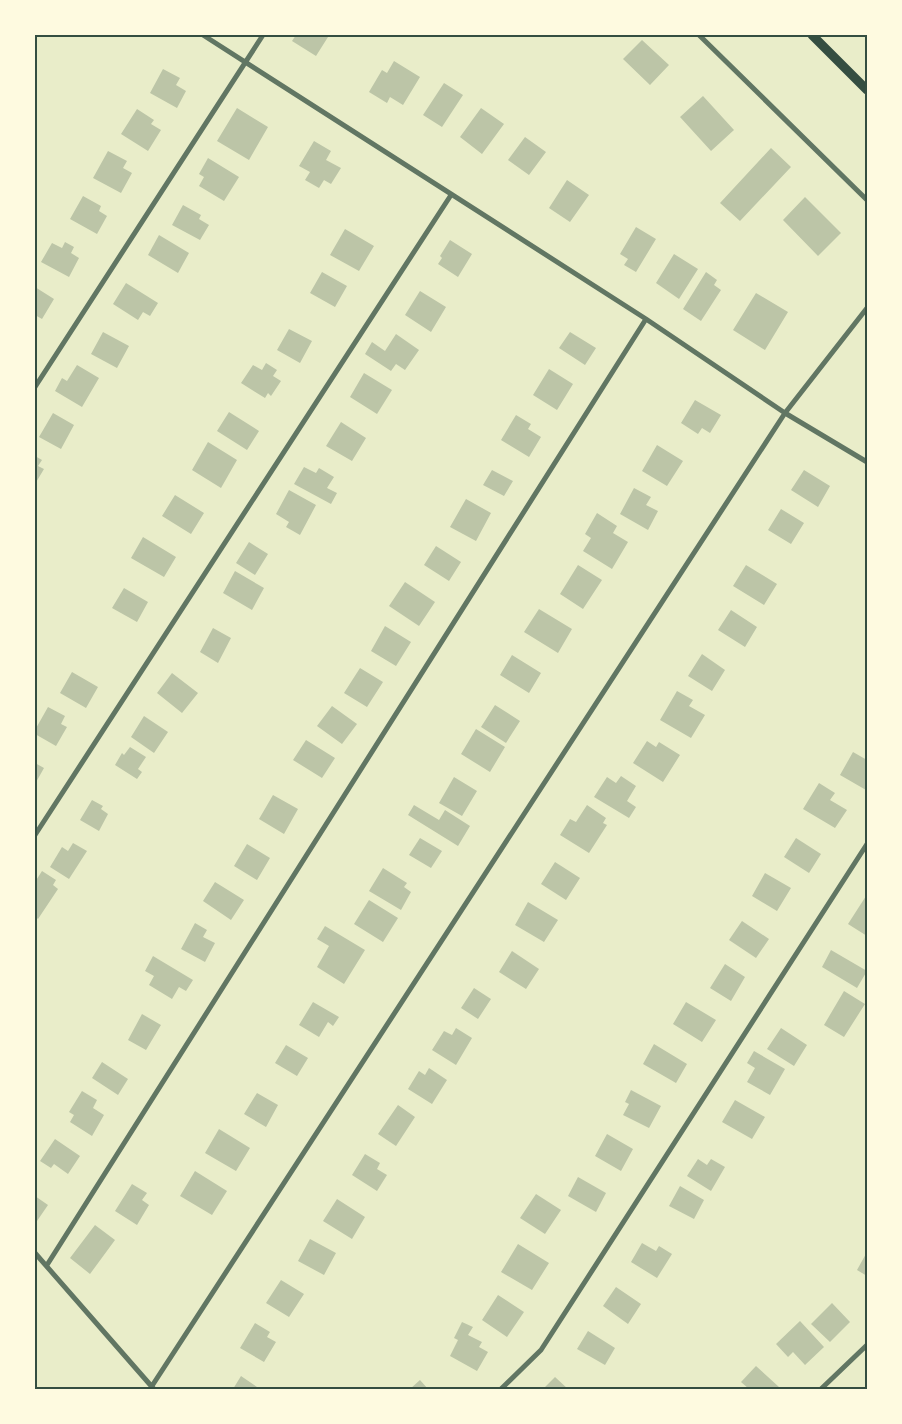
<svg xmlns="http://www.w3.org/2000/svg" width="902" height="1424" viewBox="0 0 902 1424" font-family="'Nunito Sans',sans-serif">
	<rect width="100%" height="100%" fill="#e9edc9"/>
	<path fill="#bcc5a7" d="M296,35H324L328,37L316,56L292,41Z
		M642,40L669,65L650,85L623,59Z
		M394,61L420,77L403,105L390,97L387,103L369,92L382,70L387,73Z
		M163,69L180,78L176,85L186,91L177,108L150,93Z
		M444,83L463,95L442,127L423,115Z
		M703,96L734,130L711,151L680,117Z
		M237,108L268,127L249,160L217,141Z
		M481,108L504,124L482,154L460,137Z
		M137,109L154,120L151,124L161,130L148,151L121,134Z
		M525,137L546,152L529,175L508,160Z
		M314,141L331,151L326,160L341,168L331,184L324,180L319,188L305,180L310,172L299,166Z
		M771,148L791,167L740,221L720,203Z
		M108,151L127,161L123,168L132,173L121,193L93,178Z
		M208,158L239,177L224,201L199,186L204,177L199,174Z
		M567,180L589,195L570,222L549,208Z
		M83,196L101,206L99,211L107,216L97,234L70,219Z
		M805,197L841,233L818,256L783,220Z
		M183,205L201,215L199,219L209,225L200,240L172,225Z
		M636,227L656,239L636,272L624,265L628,259L620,254Z
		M345,229L374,246L359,271L330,255Z
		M159,235L189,253L178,273L148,255Z
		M450,240L472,254L458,277L438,264L442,258L440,256Z
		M65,242L74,247L71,253L79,258L69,277L41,262L52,243L62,248Z
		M674,254L698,269L679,299L656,283Z
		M322,272L347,286L335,307L310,293Z
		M706,272L717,280L714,285L721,290L701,321L683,309Z
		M126,283L158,303L150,316L143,312L138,320L113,304Z
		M35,287L54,299L42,319L35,315Z
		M420,291L446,307L431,332L405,315Z
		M756,293L788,312L765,350L733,330Z
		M289,329L312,341L300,363L277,350Z
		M103,332L129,346L117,368L91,354Z
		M570,332L596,348L585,365L559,348Z
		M396,334L419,350L405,370L396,364L391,371L365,354L372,342L385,351Z
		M266,363L277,370L273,376L281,381L271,396L268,393L265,398L241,383L253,365L262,370Z
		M77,365L99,378L82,407L55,391L62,378L67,381Z
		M549,369L573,384L557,410L533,395Z
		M364,373L392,390L377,414L350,397Z
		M695,400L721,415L710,433L702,428L698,434L681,423Z
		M229,412L259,431L247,450L217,431Z
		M53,413L74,425L61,449L39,437Z
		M516,415L531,424L528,429L541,437L529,457L501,440Z
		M341,422L366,438L352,461L326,446Z
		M208,442L237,460L221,488L192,470Z
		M657,445L683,461L667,486L642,471Z
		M35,456L42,460L38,466L44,469L35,484Z
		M304,467L316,473L319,468L334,477L327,488L337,493L331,504L294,484Z
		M492,470L513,481L504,496L483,485Z
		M804,470L830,486L818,507L791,490Z
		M634,488L651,497L646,505L658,511L648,530L620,514Z
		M289,490L316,505L300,535L286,527L289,522L276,514Z
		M175,495L204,513L191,534L162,516Z
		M466,499L491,513L476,541L450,527Z
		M781,509L804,523L791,544L768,530Z
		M597,513L617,526L613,533L628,542L612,569L583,551L591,538L585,534Z
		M143,537L176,557L164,577L131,558Z
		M249,542L268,554L255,575L236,563Z
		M436,546L461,562L449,581L424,565Z
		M578,565L602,580L583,609L560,594Z
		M746,565L777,584L764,605L733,586Z
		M235,571L264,588L252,610L223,593Z
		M405,582L435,602L419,626L389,606Z
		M124,588L148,602L137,622L112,608Z
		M539,609L572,629L558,653L524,632Z
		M731,610L757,627L745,647L718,630Z
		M385,626L411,642L396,666L371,651Z
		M213,628L231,638L218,663L200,652Z
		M702,654L725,670L712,691L688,676Z
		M512,655L541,673L529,693L500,675Z
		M360,668L383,682L367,707L344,693Z
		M72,672L98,687L86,708L60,693Z
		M172,673L198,693L182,713L157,693Z
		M677,691L693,700L689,706L705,715L691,738L660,720Z
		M495,705L520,721L506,743L481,727Z
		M332,706L357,724L342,744L317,726Z
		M48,707L65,716L61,724L67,727L56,746L35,734V730Z
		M144,716L168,732L154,753L131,737Z
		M476,729L505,747L490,772L461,754Z
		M306,740L335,758L322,778L293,760Z
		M647,741L656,747L659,742L680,755L663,782L633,763Z
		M130,747L146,757L138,769L142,772L137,779L115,765L122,753L124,755Z
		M853,752L867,760L866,790L840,775Z
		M35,763L44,768L35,784Z
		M621,776L636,786L627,801L636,807L629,818L594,797L607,777L616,783Z
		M454,777L477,791L462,816L439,803Z
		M819,783L835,793L830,800L847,810L835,828L803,809Z
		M273,795L298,809L284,834L259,819Z
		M92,800L103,806L101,809L108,814L99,831L80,820Z
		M414,805L439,820L445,810L470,826L458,846L408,815Z
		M587,805L606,818L603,823L607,825L589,853L560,835L570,819L576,822Z
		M420,838L442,851L431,868L409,855Z
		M796,838L821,854L809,873L784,857Z
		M73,843L87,851L69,879L50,867L62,847L68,851Z
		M247,844L270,858L257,880L234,866Z
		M555,862L580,878L566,900L541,884Z
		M383,868L407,883L404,887L411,892L401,910L369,891Z
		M42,871L56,880L53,885L58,889L38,919L35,916V882Z
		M765,873L791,888L777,911L752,896Z
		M215,882L244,900L231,920L203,901Z
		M866,896H867V936L848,924Z
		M369,900L398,918L383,942L354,924Z
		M528,902L558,920L544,942L515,925Z
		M742,921L769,939L756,958L729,940Z
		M195,923L207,930L203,937L215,943L205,962L181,949Z
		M325,926L365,950L344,984L317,967L329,946L317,939Z
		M831,950L867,971L857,988L822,967Z
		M512,951L539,969L526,989L499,972Z
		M153,956L193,980L186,991L179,987L172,999L149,985L154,976L145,971Z
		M725,964L745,977L731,1001L710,988Z
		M474,988L491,999L478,1019L461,1008Z
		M844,991L865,1004L844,1037L824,1025Z
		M313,1002L339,1017L333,1026L328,1022L319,1037L299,1025Z
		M686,1002L716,1020L702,1042L673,1024Z
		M142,1014L161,1025L146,1050L128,1040Z
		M456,1028L472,1038L456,1065L432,1050L444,1031L452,1035Z
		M781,1028L807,1045L794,1066L767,1049Z
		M654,1044L687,1064L676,1083L643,1064Z
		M286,1045L308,1058L297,1076L275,1063Z
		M754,1051L785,1069L770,1095L747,1082L755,1068L747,1063Z
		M102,1062L128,1079L118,1095L92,1078Z
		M429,1068L447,1080L432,1104L408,1089L419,1071L425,1075Z
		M631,1090L661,1106L649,1128L623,1115L629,1104L625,1102Z
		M82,1091L97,1100L93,1108L104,1115L92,1136L70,1122L74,1115L69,1112Z
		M257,1093L278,1105L266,1127L244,1114Z
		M735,1100L765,1117L752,1139L722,1122Z
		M398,1105L415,1117L396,1146L378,1134Z
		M219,1129L250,1148L236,1171L205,1153Z
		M607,1134L633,1149L621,1171L595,1156Z
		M55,1139L80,1156L68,1174L54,1164L51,1168L40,1161Z
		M365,1154L380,1163L377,1169L387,1175L377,1191L352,1175Z
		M698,1159L707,1165L711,1159L725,1167L711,1191L687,1176Z
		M195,1171L227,1191L212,1215L180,1196Z
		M578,1177L606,1193L596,1212L568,1196Z
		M132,1184L147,1193L142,1200L149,1205L137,1225L115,1211Z
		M680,1186L704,1200L694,1219L669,1206Z
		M536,1194L561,1210L545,1234L520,1218Z
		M35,1196L48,1205L37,1221L35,1219Z
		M337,1199L365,1217L352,1239L323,1221Z
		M95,1225L115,1240L90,1274L70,1258Z
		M310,1239L336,1253L324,1275L298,1261Z
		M642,1243L656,1251L659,1246L672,1254L657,1278L631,1262Z
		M518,1244L549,1263L532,1290L501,1272Z
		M867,1252V1276L857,1270Z
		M281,1280L304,1294L289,1317L266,1303Z
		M616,1287L641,1304L628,1324L603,1306Z
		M498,1295L524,1312L507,1337L482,1320Z
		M832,1303L850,1322L830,1342L811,1324Z
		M800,1321L824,1347L805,1365L793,1352L788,1357L776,1344Z
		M462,1322L473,1327L468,1335L482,1342L479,1347L488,1352L477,1371L450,1356L458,1340L454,1338Z
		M255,1323L270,1332L267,1337L276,1342L264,1362L240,1348Z
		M588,1331L615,1348L605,1365L577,1349Z
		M756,1366L779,1387L778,1389H749L741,1382Z
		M241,1376L260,1389H233Z
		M555,1377L568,1389H543Z
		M420,1380L428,1389H410Z"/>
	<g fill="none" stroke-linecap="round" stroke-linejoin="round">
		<path stroke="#617663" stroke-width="5" d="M203,35L646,319L785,413L867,462
			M699,35L867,200
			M35,387L263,35
			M35,835L451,195
			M35,1253L153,1388
			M47,1265L646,319
			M150,1389L785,413L867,308
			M501,1389L541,1350L867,844
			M821,1389L867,1345"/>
		<path stroke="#344e41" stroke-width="9" d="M812,35L867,90"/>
	</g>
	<rect width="902" height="1424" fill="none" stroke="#fefae0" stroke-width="72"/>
	<rect x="36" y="36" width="830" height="1352" fill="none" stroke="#344e41" stroke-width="2"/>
</svg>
